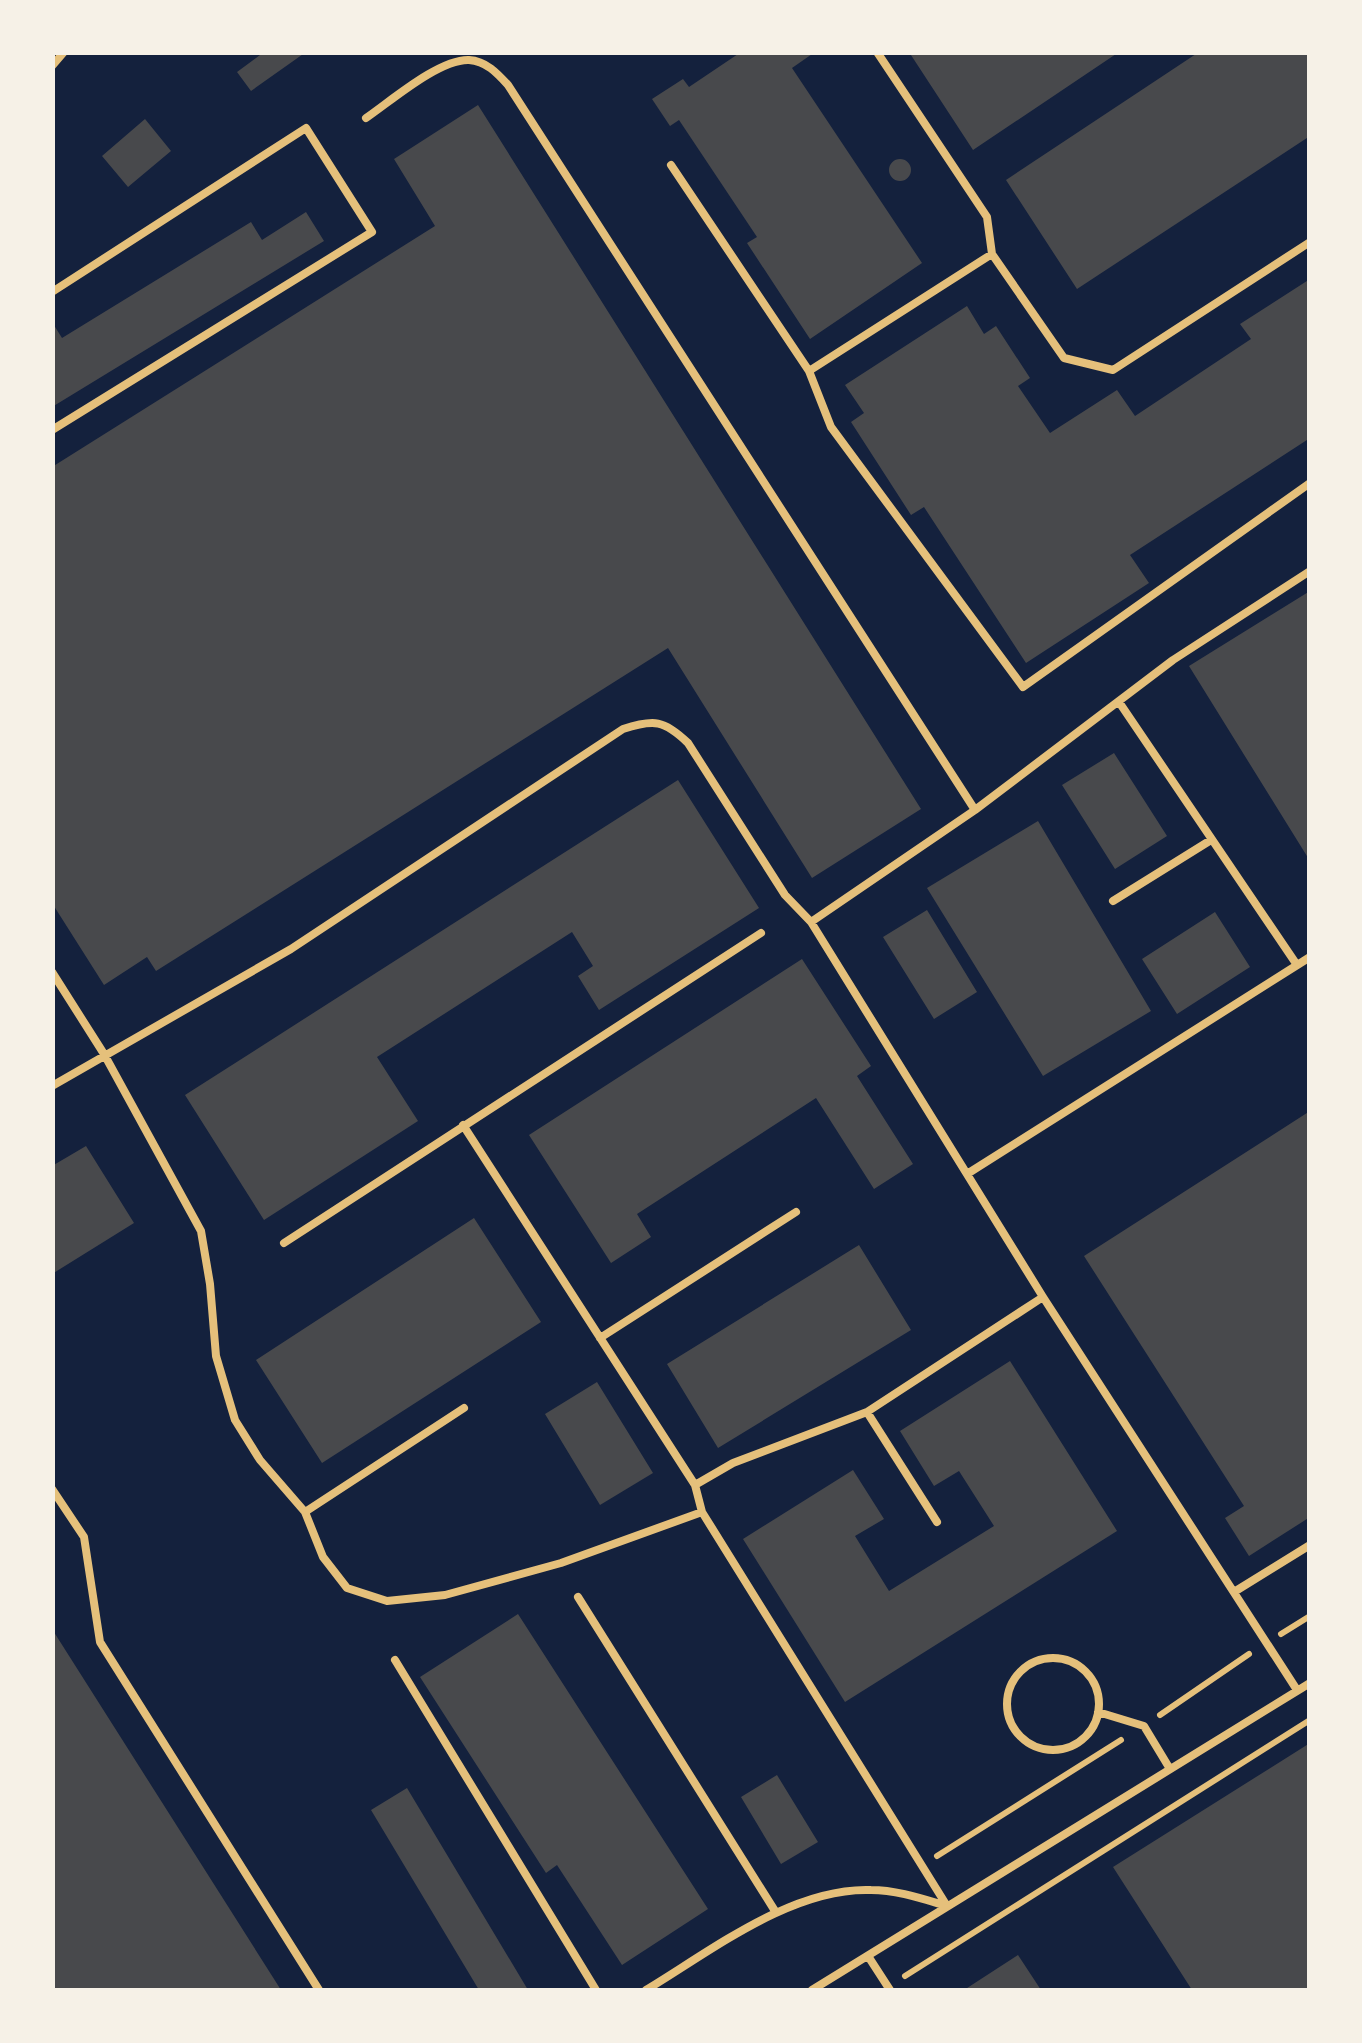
<svg xmlns="http://www.w3.org/2000/svg" width="1362" height="2043" viewBox="0 0 1362 2043" font-family="'Nunito Sans',sans-serif">
	<rect width="100%" height="100%" fill="#14213d"/>
	<path fill="#48494c" d="M264,52H306L251,91L237,72Z
		M741,52H815L792,68L922,263L810,339L747,243L757,237L679,120L670,126L652,99L683,79L689,87Z
		M909,52H1119L973,150Z
		M1199,52H1310V136L1077,289L1006,180Z
		M478,105L921,809L812,878L668,648L156,971L147,957L104,985L52,903V467L435,226L394,159Z
		M145,119L171,151L128,187L102,156Z
		M889 170a11 11 0 1 1 22 0a11 11 0 1 1-22 0Z
		M306,212L324,241L52,407V322L62,338L251,222L262,240Z
		M1310,279V438L1130,555L1149,583L1026,663L924,507L911,515L851,422L864,413L845,385L967,306L984,334L996,326L1030,378L1018,386L1050,433L1117,390L1135,416L1251,339L1240,324Z
		M1310,591V861L1189,666Z
		M1114,753L1167,836L1115,869L1062,785Z
		M678,780L759,908L599,1010L578,976L593,966L572,932L377,1057L418,1121L264,1220L185,1095Z
		M1038,821L1151,1011L1043,1076L927,888Z
		M927,910L977,992L934,1019L883,937Z
		M1215,912L1250,967L1177,1014L1142,959Z
		M802,959L871,1066L857,1076L913,1164L874,1189L816,1098L637,1214L651,1237L611,1263L529,1135Z
		M1310,1111V1517L1249,1556L1225,1518L1244,1506L1084,1256Z
		M86,1146L134,1223L52,1274V1166Z
		M474,1218L541,1322L322,1463L256,1360Z
		M859,1245L911,1330L718,1448L667,1364Z
		M1010,1361L1117,1531L845,1702L743,1539L853,1470L884,1519L855,1536L889,1591L994,1526L959,1471L934,1486L900,1431Z
		M597,1382L653,1473L600,1505L545,1414Z
		M518,1614L708,1909L622,1965L557,1865L546,1873L420,1677Z
		M52,1629L281,1990H52Z
		M1310,1743V1990H1192L1113,1867Z
		M777,1775L818,1842L781,1864L741,1797Z
		M407,1788L528,1990H479L371,1810Z
		M1018,1955L1041,1990H964Z"/>
	<g fill="none" stroke-linecap="round" stroke-linejoin="round">
		<path stroke="#e5c07b" stroke-width="6" d="M1281,1634L1310,1616
			M1160,1715L1249,1654
			M937,1856L1121,1740
			M905,1976L1310,1720"/>
		<path stroke="#e5c07b" stroke-width="8" d="M877,52L987,217L992,254L1064,358L1113,370L1310,242
			M52,66L64,52
			M366,118C391,101 439,59 469,60C486,61 497,73 508,85L975,810
			M671,165L809,371L831,427L1023,687L1310,483
			M52,292L306,128L372,232L52,430
			M809,371L992,254
			M1119,702L1297,965
			M1113,901L1211,840
			M811,922L975,810L1173,660L1310,571
			M52,972L104,1054L201,1231L210,1284L216,1356L235,1420L260,1460L305,1512L323,1557L347,1588L387,1601L445,1595L561,1563L702,1512
			M52,1086L291,949L623,729C654,719 664,720 688,743L785,895L811,922L1043,1297L1297,1690
			M463,1125L695,1485L702,1512L947,1906
			M967,1174L1310,957
			M284,1243L761,933
			M600,1338L796,1212
			M867,1412L937,1522
			M695,1485L733,1463L867,1412L1043,1297
			M52,1489L84,1537L100,1642L319,1990
			M305,1512L464,1408
			M1234,1592L1310,1545
			M578,1597L775,1911
			M1007 1704a46 46 0 1 1 92 0a46 46 0 1 1-92 0Z
			M395,1660L596,1990
			M1098,1712L1144,1726L1170,1769
			M868,1956L890,1990
			M646,1990C711,1951 792,1887 871,1890C897,1890 923,1899 947,1906
			M812,1990L1310,1683"/>
	</g>
	<rect width="1362" height="2043" fill="none" stroke="#f6f1e7" stroke-width="110"/>
</svg>
